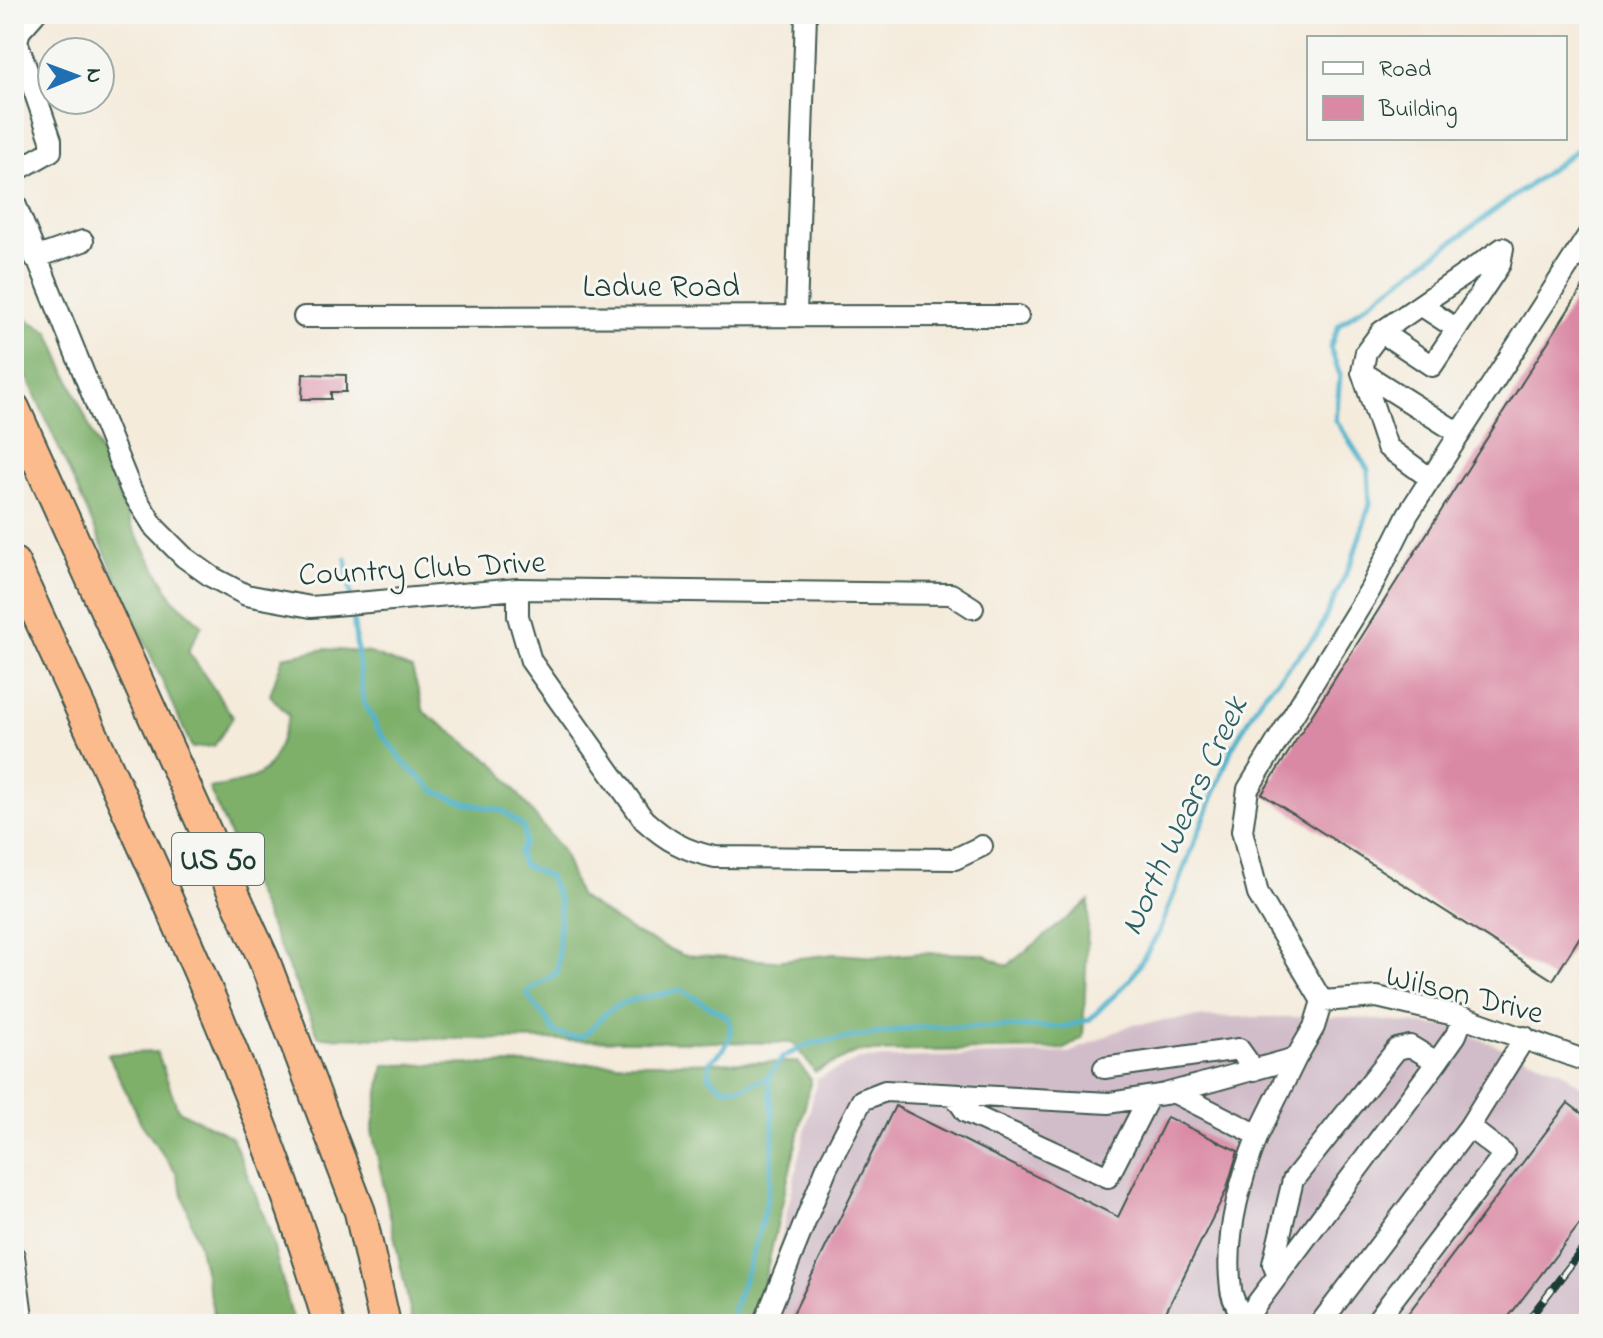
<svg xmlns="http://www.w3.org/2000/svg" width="1603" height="1338" viewBox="0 0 1603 1338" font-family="'Indie Flower',sans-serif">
	<rect width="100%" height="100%" fill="#f6f6f2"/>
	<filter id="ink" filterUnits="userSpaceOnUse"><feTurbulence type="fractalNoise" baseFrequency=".0125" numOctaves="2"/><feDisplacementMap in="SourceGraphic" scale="16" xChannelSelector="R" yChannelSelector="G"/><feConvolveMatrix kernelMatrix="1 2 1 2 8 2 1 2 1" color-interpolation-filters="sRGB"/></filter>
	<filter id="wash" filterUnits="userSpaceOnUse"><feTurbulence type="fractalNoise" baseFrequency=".006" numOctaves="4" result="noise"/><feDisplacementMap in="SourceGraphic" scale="32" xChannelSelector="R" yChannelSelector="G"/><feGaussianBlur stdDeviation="1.8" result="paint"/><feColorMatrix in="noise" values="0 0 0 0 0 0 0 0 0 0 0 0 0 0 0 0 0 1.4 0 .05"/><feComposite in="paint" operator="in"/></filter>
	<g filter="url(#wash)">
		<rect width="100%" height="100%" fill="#f4ebdb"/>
		<path fill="#d1bdc9" d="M1197,1017H1347L1449,1027L1562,1071L1589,1092V1304L1574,1324H754L767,1299L817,1079L860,1059L1069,1053L1131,1025Z"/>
		<path fill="#7eb06a" stroke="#4e764f" stroke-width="2" d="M14,312L49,332L133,529L173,599L202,625L188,651L233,717L214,746L192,748L14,347Z
			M326,649L370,653L412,669L424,712L495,764L563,852L579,896L635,933L682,955L774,961L835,954L878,957L922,953L983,954L1007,966L1089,901L1083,1037L1065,1049L857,1052L815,1072L793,1043L319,1037L209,788C271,778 269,774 289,716L270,695L283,657Z
			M157,1052L178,1110L232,1137L268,1226L294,1324H216L199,1247L176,1173L141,1123L108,1054Z
			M798,1062L811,1080L760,1299L747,1324H413L372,1131L384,1065Z"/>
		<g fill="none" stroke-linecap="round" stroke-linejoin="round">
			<path stroke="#4db2cc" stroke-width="5" d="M346,559L351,598
				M352,608L363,700L379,731L407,766L435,791L466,803L504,811L524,828L525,842L519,853L523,865L549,877L560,903L558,972L527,992C534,1009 547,1015 554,1032C596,1047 586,1023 615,1007C635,996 660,996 681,990L729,1018C733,1039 727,1049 710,1061L709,1077L724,1088L743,1087L768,1077
				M728,1324C760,1236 784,1172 768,1077L783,1057L809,1044L920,1027H1063L1089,1020L1130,980L1158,934L1232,748L1261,698L1317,635L1352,561L1370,504L1368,470L1336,420L1340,375L1330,347L1339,325L1589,141"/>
		</g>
		<g id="blocks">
			<path fill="#da89a4" d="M1589,277V922L1553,980L1262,794Z
				M303,374L346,375V392H331V399H302Z
				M1568,1103L1589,1119V1212L1503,1324H1400Z
				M895,1106L1118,1217L1167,1117L1238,1151L1226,1191L1160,1324H788Z"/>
		</g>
	</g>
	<g filter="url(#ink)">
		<use href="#blocks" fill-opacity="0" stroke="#3f574d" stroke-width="2"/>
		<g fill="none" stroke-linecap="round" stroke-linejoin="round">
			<g stroke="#3f574d" stroke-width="24">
				<path id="minor" d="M14,172L51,151V140L17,41L20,31L35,14
					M14,201L131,490L155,528L184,557L212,577L246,595L311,607L518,589L951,594L973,608
					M35,258L83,241
					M1422,306L1457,329
					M796,314L806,14
					M304,317L1018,316
					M1381,332L1432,366L1500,264L1503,248L1381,332L1366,352L1362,372L1460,434
					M1362,372L1387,447L1431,479
					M518,589V616L531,661L644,820C666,840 685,851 715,857L955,859L982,846
					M1322,1001L1377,997L1463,1017L1589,1062
					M1437,1062L1456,1035L1463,1017
					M1104,1068L1239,1049L1254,1070
					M1173,1092L1258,1135L1296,1058
					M954,1095L966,1112L1108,1177L1149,1097
					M14,1256L23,1324
					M1244,1321L1437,1062L1410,1046L1397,1049L1293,1180L1273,1264L1278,1276
					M764,1324L827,1167L862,1100L885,1091L1109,1103L1165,1094L1296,1058L1314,1027L1322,1001L1258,894L1242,831L1248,789L1370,590L1408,514L1589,234
					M1246,1324C1241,1313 1232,1301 1231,1289C1224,1237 1239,1183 1258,1135
					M1320,1324L1469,1127L1525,1037
					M1374,1324L1504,1154L1469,1127"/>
			</g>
			<g stroke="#3f574d" stroke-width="34">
				<path id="highway" d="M14,408L264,960L360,1212L385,1324
					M14,563C127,813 251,1060 329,1324"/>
			</g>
			<use href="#minor" stroke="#fff" stroke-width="20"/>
			<use href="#highway" stroke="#fbbb8d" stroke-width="30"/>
			<g stroke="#1f3d34" stroke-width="8">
				<path id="rail" d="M1525,1324L1589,1241"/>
			</g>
			<use href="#rail" stroke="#f6f6f2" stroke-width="5" stroke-dasharray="15" stroke-linecap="butt"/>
		</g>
	</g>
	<g text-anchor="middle" stroke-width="6" stroke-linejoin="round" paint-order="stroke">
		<rect fill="#f6f6f2" stroke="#60746d" stroke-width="2" x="172" y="833" width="92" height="52" rx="6"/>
		<g font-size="30" font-weight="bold" fill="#1f3d34">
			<text x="218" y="869">US 50</text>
		</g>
		<g font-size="32" fill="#1f3d34" stroke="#f6f6f2">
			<text x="661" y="296">Ladue Road</text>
			<text transform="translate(422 567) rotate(-3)" y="11">Country Club Drive</text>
			<text transform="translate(1465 993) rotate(14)" y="11">Wilson Drive</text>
		</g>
		<g font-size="34" font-style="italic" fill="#2d6062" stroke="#f6f6f2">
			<text transform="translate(1182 815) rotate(-65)" y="12">North Wears Creek</text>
		</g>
	</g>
	<rect width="1603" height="1338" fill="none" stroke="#f6f6f2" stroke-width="48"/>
	<rect x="1307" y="36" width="260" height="104" fill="#f6f6f2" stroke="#a0aca6" stroke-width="2"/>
	<rect x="1323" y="62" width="40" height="12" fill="#ffffff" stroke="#a0aca6" stroke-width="2"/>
	<text x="1379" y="76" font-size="24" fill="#1f3d34">Road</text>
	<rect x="1323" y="96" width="40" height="24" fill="#da89a4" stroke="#a0aca6" stroke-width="2"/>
	<text x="1379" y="116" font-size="24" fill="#1f3d34">Building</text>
	<g transform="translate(76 76) rotate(89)"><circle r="38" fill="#f6f6f2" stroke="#a0aca6" stroke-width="2"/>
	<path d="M0-6L14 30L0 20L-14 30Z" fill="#1f6fb2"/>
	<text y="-12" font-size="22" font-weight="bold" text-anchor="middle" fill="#1f3d34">N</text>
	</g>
</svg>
